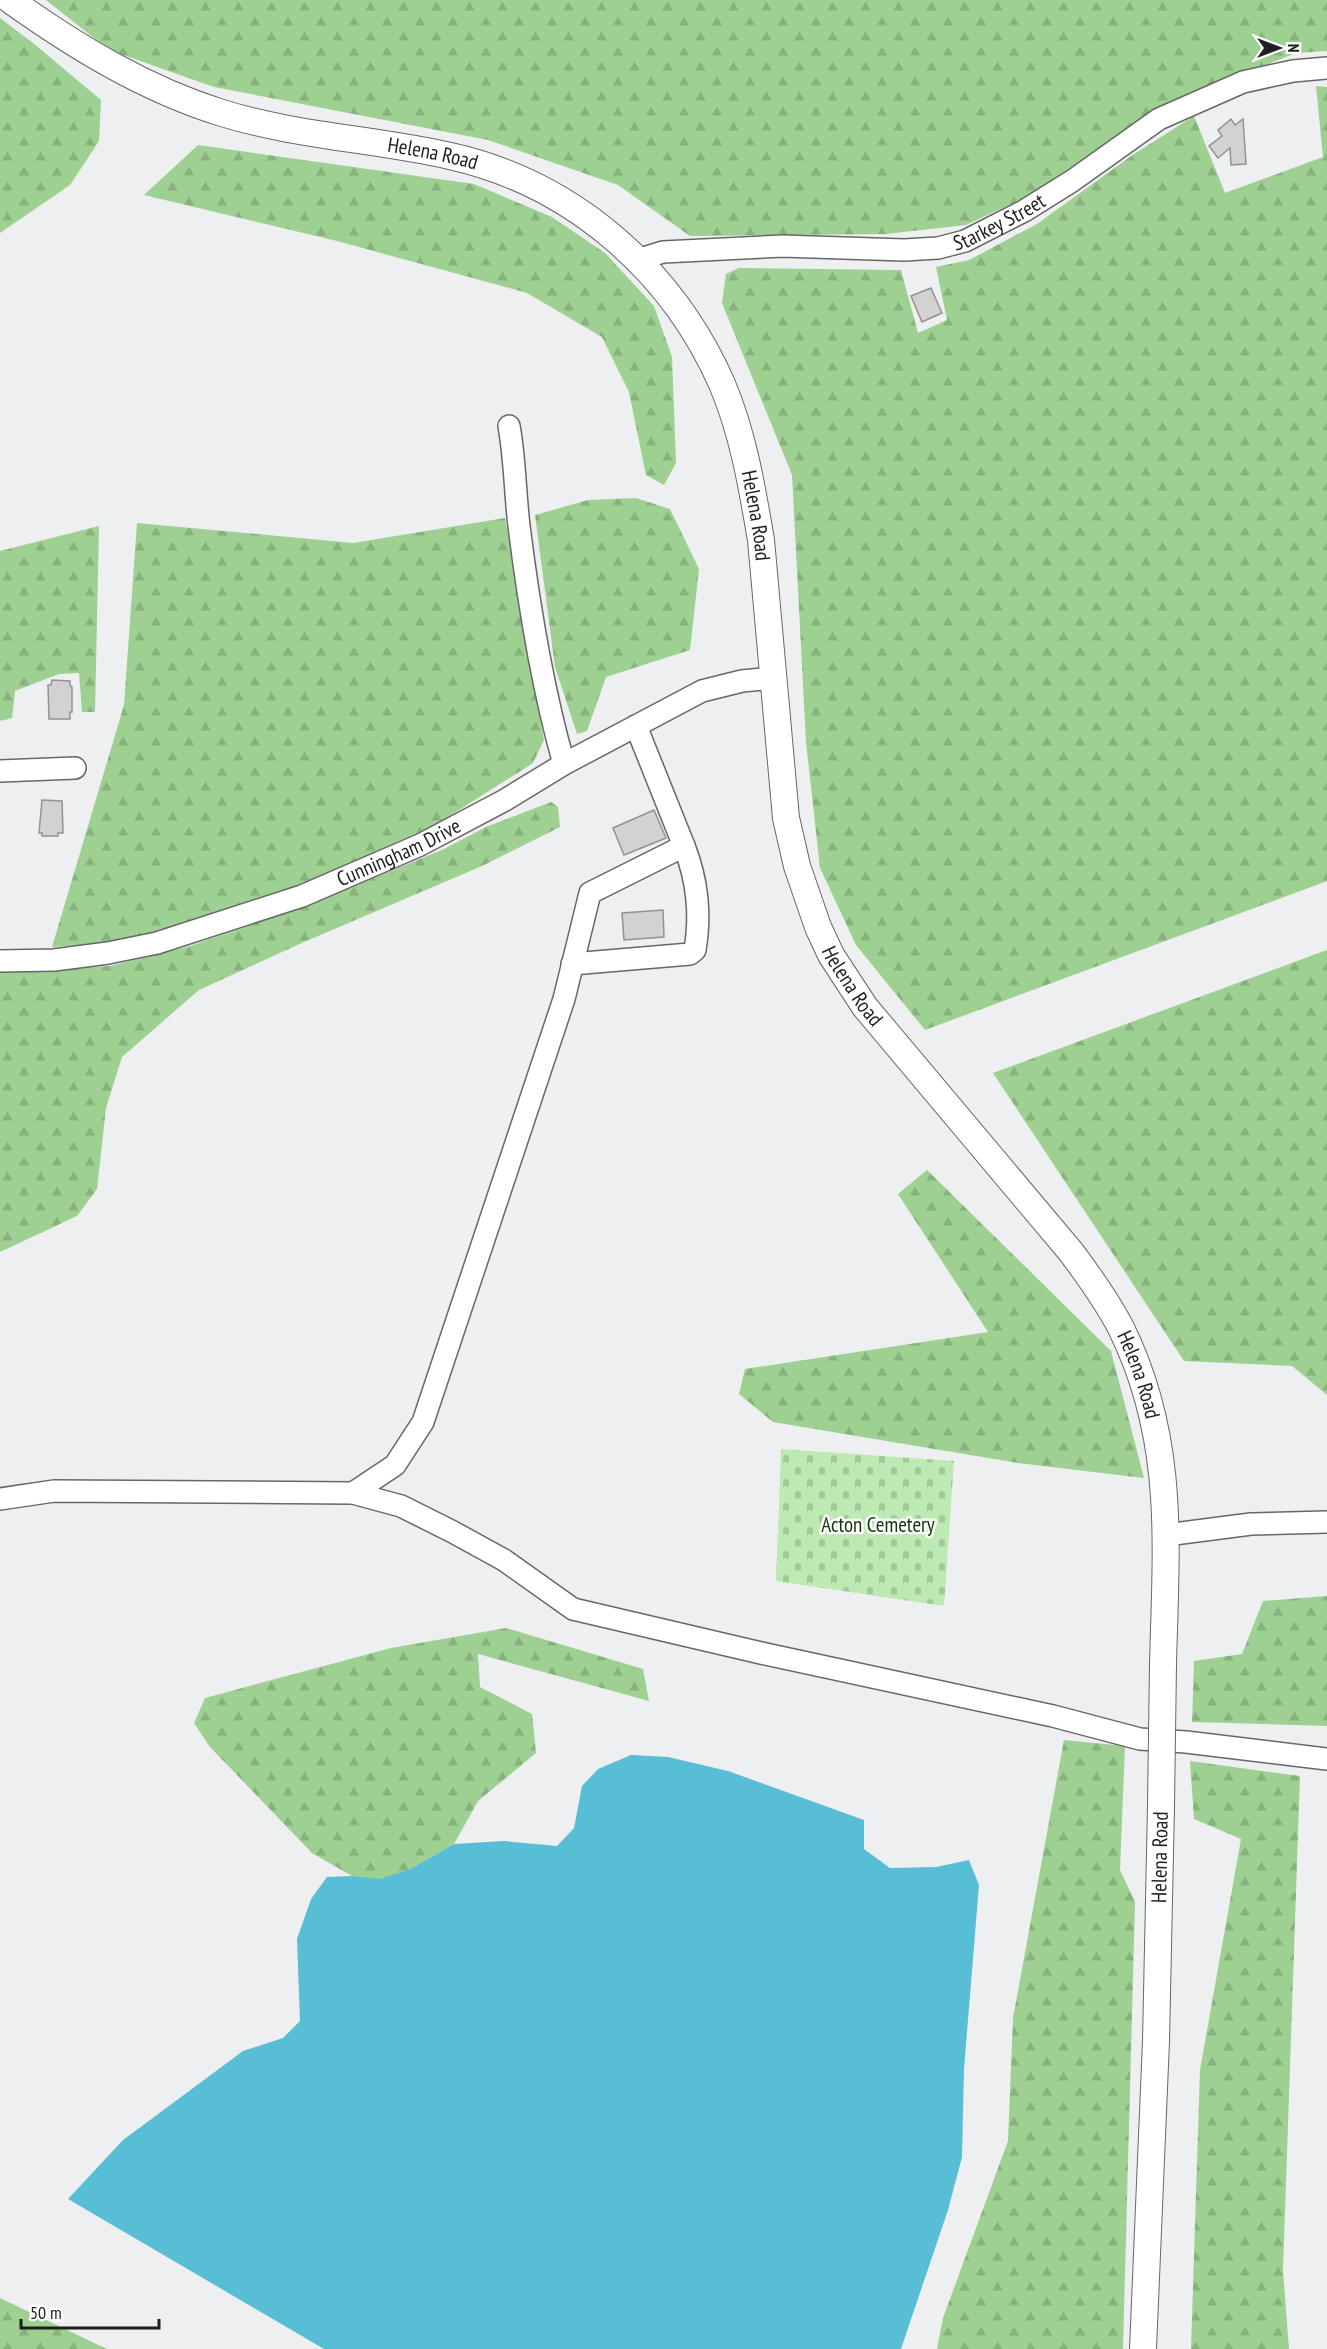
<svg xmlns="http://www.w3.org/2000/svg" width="1327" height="2349" viewBox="0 0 1327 2349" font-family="'PT Sans Narrow',sans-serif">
	<defs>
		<pattern id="forest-firs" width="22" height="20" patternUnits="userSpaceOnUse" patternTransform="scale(1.5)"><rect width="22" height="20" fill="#9ed091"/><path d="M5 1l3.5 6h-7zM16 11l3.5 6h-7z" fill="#88b27d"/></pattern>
		<pattern id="cemetery-stones" width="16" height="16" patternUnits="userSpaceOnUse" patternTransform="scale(1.5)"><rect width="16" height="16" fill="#bdeab2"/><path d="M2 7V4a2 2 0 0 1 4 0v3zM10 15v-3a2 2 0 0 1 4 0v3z" fill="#a2c899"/></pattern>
	</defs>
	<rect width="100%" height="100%" fill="#eeeff1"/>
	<path fill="url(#forest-firs)" d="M46,0H1327V51L1296,53L1158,108L1030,195L966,225L886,234L690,236L618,185L488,140L214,87L109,50Z
		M0,18L33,43L101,100L99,141L70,185L0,233Z
		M1316,86L1327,87V881L925,1030L856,945L820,868L806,742L792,475L722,303L726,274L739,268L901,270L918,333L947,320L936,267L969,260L1037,224L1134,154L1194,116L1225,193L1323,157Z
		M198,145L474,184L552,217L605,253L654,306L672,357L676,463L664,485L646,475L629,392L602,337L527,293L337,241L144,195Z
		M636,498L670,509L699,569L690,650L606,677L587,731L577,734L555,667L535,515L588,500Z
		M505,518L544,740L533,763L437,824L286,892L173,928L104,944L52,947L124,705L137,523L353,543Z
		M99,526L95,712H82L79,673L59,674L15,691L12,718L0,721V551Z
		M551,802L558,807L560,827L482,866L304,942L199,990L122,1057L106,1108L97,1189L77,1216L0,1252V971L110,966L190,946L294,910L442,850L486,827Z
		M1327,950V1395L1292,1366L1184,1361L993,1073Z
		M927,1170L1111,1351L1144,1478L1018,1463L773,1422L739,1394L745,1369L988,1332L898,1194Z
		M1327,1596V1726L1192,1722L1194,1661L1242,1654L1263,1601Z
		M506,1628L643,1669L649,1701L478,1654L480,1687L532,1714L536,1753L478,1801L454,1844L410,1869L380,1880L352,1876L312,1853L210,1747L194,1723L205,1698L391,1648Z
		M1064,1740L1125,1746L1120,1870L1135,1902L1123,2349H937L943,2318L1008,2141L1013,2018Z
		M1190,1761L1300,1776L1283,2270L1289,2349H1191L1200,2070L1241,1839L1194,1819Z
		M0,2298L107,2349H0Z"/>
	<path fill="url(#cemetery-stones)" d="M781,1449L954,1461L944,1606L776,1581Z"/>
	<path fill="#58bed6" d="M631,1755L668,1757L728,1771L864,1820V1849L890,1868L936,1867L969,1860L979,1885L964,2069L962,2157L948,2210L901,2349H324L68,2199L123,2140L243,2051L283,2038L300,2021L297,1939L311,1899L327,1877L352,1876L380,1879L410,1869L454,1844L504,1841L557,1846L574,1828L582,1786L598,1769Z"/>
	<path fill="#d3d1d1" stroke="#949192" stroke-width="1.5" d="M1231,119L1235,125L1243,119L1246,164L1231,165L1230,148L1218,158L1209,146L1222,136L1218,130Z
		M931,288L942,313L922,322L911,296Z
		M52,680L70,681V686L72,687V712H70V719H49L48,685H51Z
		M42,800L62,801L63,833H58V836H42V833H39Z
		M654,810L666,838L624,855L613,828Z
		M663,910L664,937L624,940L622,913Z"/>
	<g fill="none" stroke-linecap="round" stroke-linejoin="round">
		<g stroke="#676769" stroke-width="24">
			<g id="minor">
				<path id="s1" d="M637,260L663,252L782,246L904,250L938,248L965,241L1024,211L1072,181L1159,119L1243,82L1293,71L1327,68"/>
				<path d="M509,426C515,459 515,492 519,526C529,606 542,687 564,764"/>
				<path d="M0,771L75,768"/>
				<path id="s2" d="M0,961L54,960L108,953L157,943L302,896L420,845L505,800L564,764L702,691L742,681L773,678"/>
				<path d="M572,964L690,954L695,950C701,915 697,879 684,846"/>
				<path d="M353,1493L395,1465L423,1422L564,999L590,893L684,846L636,726"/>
				<path d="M0,1499L54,1491L353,1493L401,1506L453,1532L504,1560L573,1609L761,1653L1053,1716L1140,1739L1186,1742L1327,1759"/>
				<path d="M1166,1535L1251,1524L1327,1522"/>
			</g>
		</g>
		<g stroke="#676769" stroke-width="28">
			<g id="major">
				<path id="s3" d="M10,0C76,47 145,89 222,113C296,136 375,139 450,156C572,183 672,270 722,384C743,433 752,487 761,540L786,818L797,866L818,927L831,955L865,1007L1071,1252C1089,1276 1107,1301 1121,1328C1176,1439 1166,1545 1163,1664"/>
				<path id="s4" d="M1143,2349L1156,2041L1161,1806"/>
			</g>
		</g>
		<use href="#minor" stroke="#fff" stroke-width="21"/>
		<use href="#major" stroke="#fff" stroke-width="26"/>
		<g stroke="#676769" stroke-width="28" stroke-linecap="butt">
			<path id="major-bridge" d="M1161,1806L1163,1664"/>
		</g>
		<use href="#major-bridge" stroke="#fff" stroke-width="26"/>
	</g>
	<g text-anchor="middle" stroke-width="5" stroke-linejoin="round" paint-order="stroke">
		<g font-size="21" fill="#1f1f1f" stroke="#fff">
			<text dy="7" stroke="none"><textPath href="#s3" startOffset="456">Helena Road</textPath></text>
			<text dy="7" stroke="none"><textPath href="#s1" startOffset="369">Starkey Street</textPath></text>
			<text dy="7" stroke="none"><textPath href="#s3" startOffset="978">Helena Road</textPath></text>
			<text dy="7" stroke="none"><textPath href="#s2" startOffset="417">Cunningham Drive</textPath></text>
			<text dy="7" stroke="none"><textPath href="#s3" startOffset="1464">Helena Road</textPath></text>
			<text dy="7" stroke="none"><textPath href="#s3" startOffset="1950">Helena Road</textPath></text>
			<text dy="7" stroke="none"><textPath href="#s4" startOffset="492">Helena Road</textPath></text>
		</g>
		<g font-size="21" fill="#133409" stroke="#fff">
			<text x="878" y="1532">Acton Cemetery</text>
		</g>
	</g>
	<g transform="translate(1279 48) rotate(90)" stroke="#ffffff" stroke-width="4.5" paint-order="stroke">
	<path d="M0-4.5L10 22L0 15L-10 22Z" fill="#1f1f1f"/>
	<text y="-9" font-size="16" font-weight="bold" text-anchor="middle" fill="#1f1f1f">N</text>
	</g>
	<path d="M21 2319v9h138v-9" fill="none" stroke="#1f1f1f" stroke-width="3"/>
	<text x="30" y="2319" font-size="18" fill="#1f1f1f" stroke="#ffffff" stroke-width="4.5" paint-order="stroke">50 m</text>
</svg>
